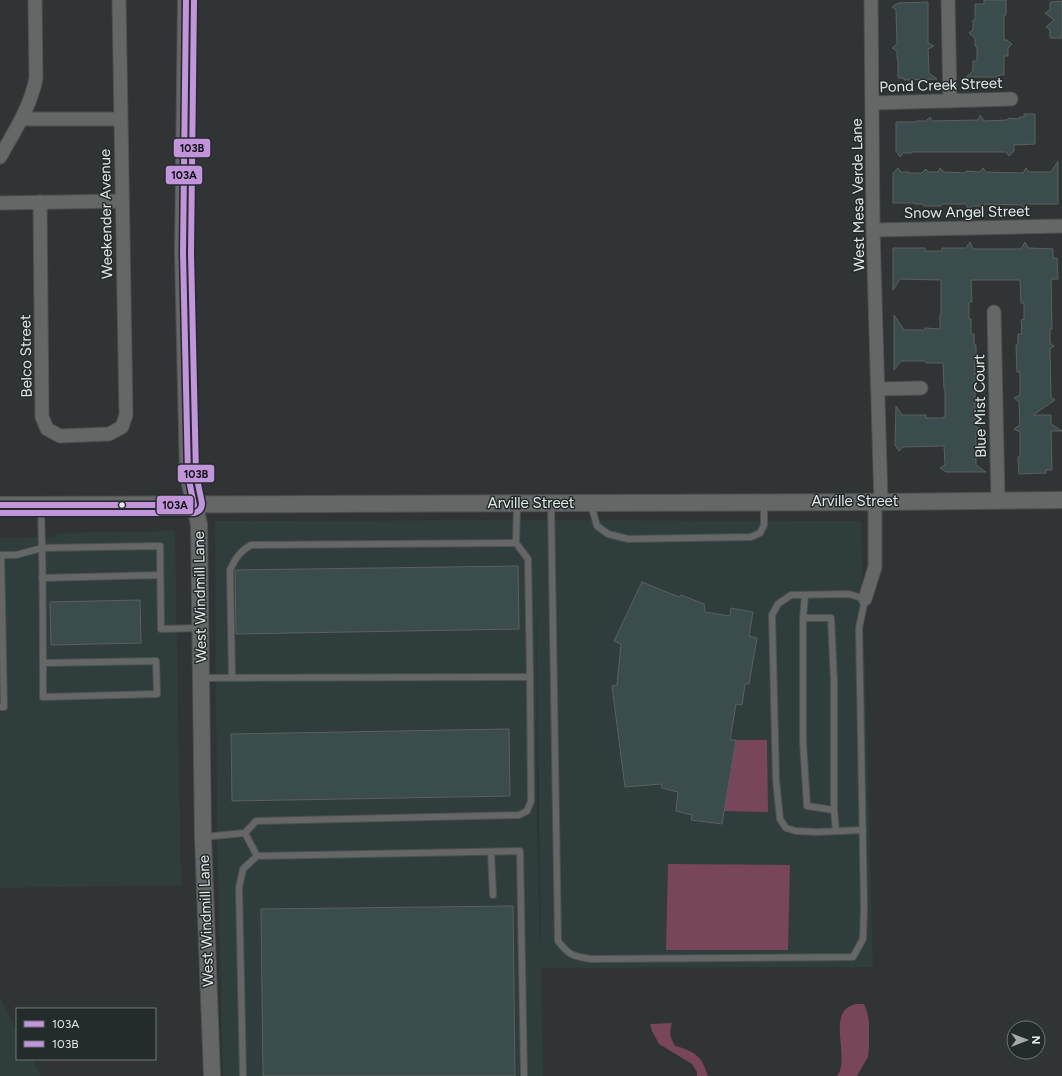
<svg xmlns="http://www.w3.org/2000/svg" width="1062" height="1076" viewBox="0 0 1062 1076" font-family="Figtree,sans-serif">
	<rect width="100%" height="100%" fill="#303434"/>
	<path fill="#2f3e3c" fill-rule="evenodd" d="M535,520L861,521L873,967L541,968L543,1076H223L217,837L215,521ZM536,589L541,939L540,940L537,835Z
		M175,531L181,885L1,888L0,886V538L57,537V533Z
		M0,998L17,1031V1059H32L41,1076H0Z"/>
	<path fill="#79455a" d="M736,740H767L768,812L724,811Z
		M668,864L790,865L788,950H666Z
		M856,1004H864L867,1012L869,1021V1047L868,1057L857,1076H837C838,1074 840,1072 840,1070C846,1053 832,1020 847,1008C849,1006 853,1005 856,1004Z
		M672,1023C669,1033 670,1037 675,1046C684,1048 695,1052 701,1060C704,1065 706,1071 708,1076H697V1072L692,1064L659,1044L652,1031L650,1024Z"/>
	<path fill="#3a4c4b" stroke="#5c5f5f" d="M984,0H1006V15H1004V40H1007L1012,44L1008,48V56H1004V75H999V77H966L973,71V61H977V47L975,46V38L969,33L973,30V20H975V4H984Z
		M1062,1V38H1050V30L1046,27L1054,20L1045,13L1050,10V2Z
		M928,2V43L934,46L928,49L929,73L937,79L904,80V78H898V59H897V51L892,48L897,44L896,10L892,7L898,3Z
		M1024,114H1035V144L1014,145V151L1009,156L1006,152H912V153H903L900,157L896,151V122H916V121H926L930,117L932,121L978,120L980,115L984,121L1007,120L1009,118L1019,119V117H1024Z
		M1058,161V204H1028L1024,209L1022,205L985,204L984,206H972L969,210L966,204H942L941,206H924L923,204H914V203H893V173L898,168L901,172H909V173H922L926,169L928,172H938L940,168L944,172L965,173L966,171L980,172L983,168L986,172L1023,173L1026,168L1029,172H1051Z
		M970,242L973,249H1021L1025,242L1028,248L1053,249V258H1057L1058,279H1051L1052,329H1050V343L1054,346L1050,349L1051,397L1055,400L1033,415H1051V424L1062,431H1051L1052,470H1046V473L1019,474L1018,457H1020V432L1014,429L1020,425L1019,402L1014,398L1020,395V372H1017L1016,345L1018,344V334H1022L1021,320L1024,319V303H1021L1020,280H971L972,302H969V319H971V334H974V344L976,345V355L980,357L975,361V374H976L977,391H975V426L981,429L976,432V465L986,472H946L940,468L945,465L944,446L903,447L899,451L895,445L896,406L902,415H926V418H944V416H945V389H944L943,363H926L924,361H901L894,370V315L904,330H924L925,328L940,329V314H941V280L900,279L893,290V248H925V251H942V248H966Z
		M518,566L519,629L236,634L235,570Z
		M642,582L679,597L681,595L704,604L705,612L730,616L731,608L753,612L749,636L757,638L749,684H745L742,705L736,704L730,740H736L722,824L691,820L692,815L676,811L678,792L662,788L661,784L625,787L612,686L617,685L621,644L614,641Z
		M140,600L141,643L51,645L50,602Z
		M509,729L510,796L232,801L231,734Z
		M513,906L515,1076H263L261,909Z"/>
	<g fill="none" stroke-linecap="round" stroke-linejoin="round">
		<g stroke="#4d5151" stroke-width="8">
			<path id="service" d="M591,504L597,526L608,534L628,539L751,537L760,533L764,525V503
				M41,505L42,548L160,546L161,629L199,628
				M551,505L558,941C570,956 572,956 591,959L853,957L863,939L864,908L859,628L865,599L849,594L791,595L778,604L772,615L776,780L780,819L786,828L796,831L817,832L863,830
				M0,555H16L42,548C43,598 43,647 43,697L157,694L156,661L43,663
				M42,578L160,575
				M805,595L803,618V742L807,806L834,810
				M803,618H831L834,682V810L836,831
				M203,678L530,677L528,559L516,543L517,504
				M232,678L230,570C235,559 240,551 251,545L516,543
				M0,707H4L1,555
				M245,833L257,856
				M203,837L245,833L256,821L519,815L527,811L531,801L530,677
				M491,852L493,895
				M243,1076L239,888L243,869L257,856L520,851L524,1076"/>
		</g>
		<g stroke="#4d5151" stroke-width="15">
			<path id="minor" d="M871,0L873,230L881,502
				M948,0L950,101
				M873,103L1011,99
				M21,119H120
				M0,157C14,132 31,106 36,78L35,0
				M40,202L42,417L47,429L60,436L109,434L122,427L126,415L119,0
				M0,203L122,201
				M873,230L1062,226
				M994,312L998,500
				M878,389L921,388
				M865,599L875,567V502"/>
		</g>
		<g stroke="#4d5151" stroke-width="18">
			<path id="tertiary" d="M186,0L183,253L188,475L199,524L203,837L212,1076
				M0,505L881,502L1062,500"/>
		</g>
		<use href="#service" stroke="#656767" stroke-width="6"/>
		<use href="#minor" stroke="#656767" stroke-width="13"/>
		<use href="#tertiary" stroke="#656767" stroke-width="16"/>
		<g stroke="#242b2b" stroke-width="9">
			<path id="bus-1" d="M0,505H194L188,475L183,253L186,0"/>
		</g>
		<g stroke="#242b2b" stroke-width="9">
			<path id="bus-2" d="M0,513H194C199,512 202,509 202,503L196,474L191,253L194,0"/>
		</g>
		<use href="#bus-1" stroke="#c294dc" stroke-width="6"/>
		<use href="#bus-2" stroke="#c294dc" stroke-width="6"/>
	</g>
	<circle fill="#e4e9e8" stroke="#242b2b" stroke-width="1.5" cx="122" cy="505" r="3.5"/>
	<g text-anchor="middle" stroke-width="3" stroke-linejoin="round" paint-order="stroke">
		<g font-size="15" fill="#e4e9e8" stroke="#242b2b">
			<text transform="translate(941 85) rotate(-2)" y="5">Pond Creek Street</text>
			<text transform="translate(858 195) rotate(-91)" y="5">West Mesa Verde Lane</text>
			<text transform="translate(967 212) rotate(-1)" y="5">Snow Angel Street</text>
			<text transform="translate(106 214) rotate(-91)" y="5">Weekender Avenue</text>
			<text transform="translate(26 356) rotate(-91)" y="5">Belco Street</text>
			<text transform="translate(980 406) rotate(-91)" y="5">Blue Mist Court</text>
			<text x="855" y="506">Arville Street</text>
			<text x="531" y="508">Arville Street</text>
			<text transform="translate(200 597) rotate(-91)" y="5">West Windmill Lane</text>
			<text transform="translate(206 921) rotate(-92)" y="5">West Windmill Lane</text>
		</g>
	</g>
	<g stroke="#242b2b" stroke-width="1.5">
		<rect x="173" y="138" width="38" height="20" rx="4" fill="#c294dc"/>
		<rect x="165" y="165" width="38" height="20" rx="4" fill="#c294dc"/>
		<rect x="177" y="464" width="38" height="19" rx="4" fill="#c294dc"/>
		<rect x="156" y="495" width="38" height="20" rx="4" fill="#c294dc"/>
	</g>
	<g font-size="11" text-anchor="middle" font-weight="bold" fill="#111">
		<text x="192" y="152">103B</text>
		<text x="184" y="179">103A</text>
		<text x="196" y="478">103B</text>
		<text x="175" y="509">103A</text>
	</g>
	<rect x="16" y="1008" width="140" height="52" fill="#242b2b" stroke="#717777"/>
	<rect x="24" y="1021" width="20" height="6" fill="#c294dc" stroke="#717777"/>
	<text x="52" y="1028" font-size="12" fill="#e4e9e8">103A</text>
	<rect x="24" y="1041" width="20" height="6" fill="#c294dc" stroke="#717777"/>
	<text x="52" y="1048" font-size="12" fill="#e4e9e8">103B</text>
	<g transform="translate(1026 1040) rotate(90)"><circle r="19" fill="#242b2b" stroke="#717777"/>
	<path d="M0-3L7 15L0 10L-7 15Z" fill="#a5aaa9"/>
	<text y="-6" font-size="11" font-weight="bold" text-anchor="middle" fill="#e4e9e8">N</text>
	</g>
</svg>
